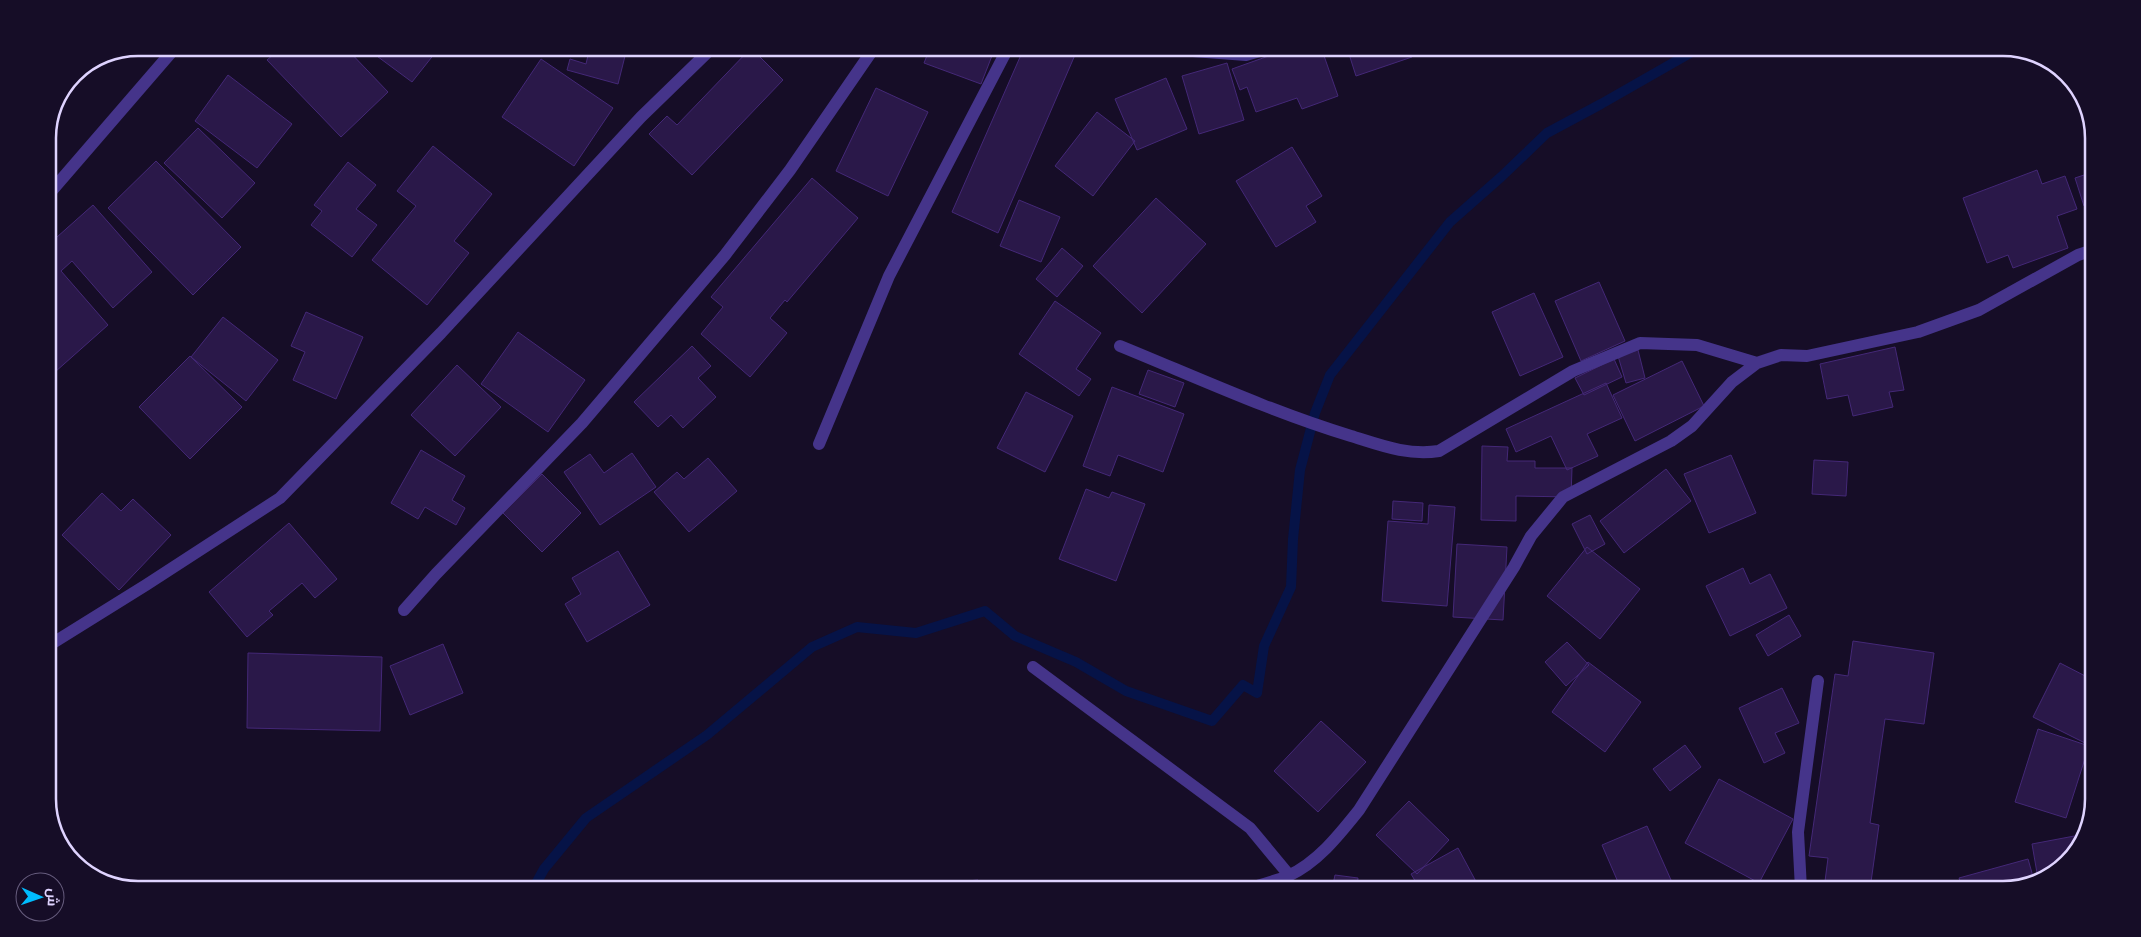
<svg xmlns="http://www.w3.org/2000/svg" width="2141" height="937" viewBox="0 0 2141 937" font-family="'Nunito Sans',Cairo,sans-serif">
	<rect width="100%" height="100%" fill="#160d27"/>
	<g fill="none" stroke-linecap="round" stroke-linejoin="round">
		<path stroke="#061347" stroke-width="10" d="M533,889L544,869L586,818L707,735L812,647L857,627L916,633L985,611L1015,636L1076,662L1126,691L1212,721L1243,685L1257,693L1264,646L1291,587L1293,539L1300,470L1315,413L1330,375L1450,222L1501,177L1547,133L1601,104L1699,48"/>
	</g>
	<path fill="#2a1849" stroke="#442877" d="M281,48H346L388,92L341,137L267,60Z
		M366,48H439L412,82Z
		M587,48H627L618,84L567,70L570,59L586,64L589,51L586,50Z
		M675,48H693L689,55Z
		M751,48L783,80L692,175L649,134L667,116L677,125Z
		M930,48H995L981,84L924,63Z
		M1024,48H1078L998,233L952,212Z
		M1091,48H1111L1107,55Z
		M1291,48H1329L1322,50L1338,96L1302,109L1297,98L1256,112L1247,87L1240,90L1232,69Z
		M1359,48H1409L1412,57L1356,76L1348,51Z
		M541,59L613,108L574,166L502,117Z
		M1227,63L1244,120L1199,134L1182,76Z
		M228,75L292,124L257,168L195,121Z
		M1166,78L1187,129L1137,150L1115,99Z
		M876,88L928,112L888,196L836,171Z
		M1097,112L1135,141L1093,196L1055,166Z
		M198,128L255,183L222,218L164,163Z
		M433,146L492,194L454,241L469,253L427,305L372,260L416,206L397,191Z
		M1292,147L1322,196L1306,206L1316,222L1276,247L1236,181Z
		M156,161L241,247L193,295L108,208Z
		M348,162L376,185L356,209L377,225L352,257L311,225L322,211L314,205Z
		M2037,170L2042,184L2065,176L2077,209L2057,216L2068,248L2013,268L2008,255L1987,263L1963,198Z
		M2093,172V203L2084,206L2075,178Z
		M812,178L858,218L787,302L785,300L770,318L787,333L750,377L701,334L723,307L711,297Z
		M1156,198L1206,244L1142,313L1093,266Z
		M1019,200L1060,217L1041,262L1000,246Z
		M93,205L152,272L113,308L72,261L61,271L108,325L55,372L48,364V245Z
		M1062,248L1083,266L1057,297L1036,279Z
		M1599,282L1625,341L1581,361L1555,301Z
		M1534,293L1563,357L1520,376L1492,312Z
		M1055,301L1101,333L1076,369L1091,379L1079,396L1019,354Z
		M306,312L363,337L336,399L293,380L305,352L291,346Z
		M223,317L278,360L246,401L191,357Z
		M518,332L585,380L548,432L481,384Z
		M692,346L711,366L698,378L716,397L683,428L671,415L658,427L634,402Z
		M1895,347L1904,390L1889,392L1893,407L1853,416L1848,395L1827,399L1820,364Z
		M1638,350L1645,378L1626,383L1618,356Z
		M190,356L242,407L190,459L139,407Z
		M1614,359L1622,377L1584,395L1575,378Z
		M1682,361L1704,406L1635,441L1613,395Z
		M457,365L501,407L455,456L411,415Z
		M1148,370L1184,383L1175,407L1139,394Z
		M1606,383L1622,418L1587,434L1598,456L1567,470L1551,436L1516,452L1506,429Z
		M1112,387L1184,414L1163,472L1118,455L1110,476L1083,466Z
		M1026,392L1073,416L1045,472L997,448Z
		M1482,446L1508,447L1507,461H1535V468H1572L1571,497L1516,496V521L1481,520Z
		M421,450L465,476L452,500L465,508L456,525L425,507L418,519L391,503Z
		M632,453L656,487L600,525L564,472L590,454L604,473Z
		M1731,455L1756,513L1709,533L1684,474Z
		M708,458L737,491L689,532L654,492L677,472L684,479Z
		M1814,460L1848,462L1846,496L1812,494Z
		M1666,469L1691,501L1624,553L1600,521Z
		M542,474L581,513L542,552L503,513Z
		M1086,489L1109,498L1112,492L1145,504L1116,581L1059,559Z
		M102,493L121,511L133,499L171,535L119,590L62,535Z
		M1393,501L1423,503L1422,521L1392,519Z
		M1429,505L1455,507L1447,606L1382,601L1388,521L1428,524Z
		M1590,515L1605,544L1587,554L1572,524Z
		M289,523L337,579L315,598L302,583L269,611L273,615L247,637L209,592Z
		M1457,544L1507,547L1503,620L1453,617Z
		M1587,547L1640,589L1600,639L1547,596Z
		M618,551L650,605L587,642L565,604L581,594L572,578Z
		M1743,568L1750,584L1770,574L1787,608L1730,636L1706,586Z
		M1789,615L1801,636L1768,656L1756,635Z
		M1853,641L1934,653L1924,724L1885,719L1870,823L1879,825L1870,889H1824L1828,858L1809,856L1835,674L1848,676Z
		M1567,642L1589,665L1566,686L1545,662Z
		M443,644L463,693L410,715L390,666Z
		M248,653L382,657L380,731L247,728Z
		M1588,662L1641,702L1605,752L1552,712Z
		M2060,663L2093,680V747L2033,717Z
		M1782,688L1799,723L1775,733L1785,753L1764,763L1739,708Z
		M1321,721L1366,762L1318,812L1274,771Z
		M2038,729L2089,746L2066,818L2015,802Z
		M1685,745L1701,767L1670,791L1653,769Z
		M1719,779L1793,819L1759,883L1685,843Z
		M1409,801L1449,840L1417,874L1376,835Z
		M1647,826L1675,889H1621L1602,845Z
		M2085,834L2057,870L2037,873L2032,844Z
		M1458,848L1480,889H1420L1411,874Z
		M2028,859L2034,880L2003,889H1963L1959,878Z
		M1335,875L1358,878L1357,889H1332Z
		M978,880L979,889H910V886Z
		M1093,885L1094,889H1037Z"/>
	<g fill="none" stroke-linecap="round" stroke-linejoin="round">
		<path stroke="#45348a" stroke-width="12" d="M1153,48L1246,55L1270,48
			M48,195L175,48
			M1120,346C1196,377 1272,412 1351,436C1380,445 1408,456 1439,451L1573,371L1640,343L1697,345L1757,363
			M819,444L889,276L1008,48
			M404,610L436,574L582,423L725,255L790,170L874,48
			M48,646L146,585L280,498L441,333L641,117L712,48
			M1033,667L1250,828L1289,875
			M1247,889C1260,885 1275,881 1288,876C1318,862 1339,835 1359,810L1514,567L1531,536L1563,497L1671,441L1692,426L1732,382L1757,363L1781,355L1807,356L1918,332L1979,310L2078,255L2093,250
			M1801,889L1798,832L1818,681"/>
	</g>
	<path d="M0 0H2141V937H0ZM138 56H2003A82 82 0 0 1 2085 138V799A82 82 0 0 1 2003 881H138A82 82 0 0 1 56 799V138A82 82 0 0 1 138 56Z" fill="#160d27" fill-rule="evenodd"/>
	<path fill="none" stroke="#dfd3ff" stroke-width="2.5" d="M138 56H2003A82 82 0 0 1 2085 138V799A82 82 0 0 1 2003 881H138A82 82 0 0 1 56 799V138A82 82 0 0 1 138 56Z"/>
	<g transform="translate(40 897) rotate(92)"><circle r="24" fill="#160d27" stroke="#665c7d"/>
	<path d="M0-4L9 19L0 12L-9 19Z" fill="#00bcfe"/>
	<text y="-8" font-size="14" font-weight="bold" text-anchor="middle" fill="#dfd3ff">ش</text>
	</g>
</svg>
